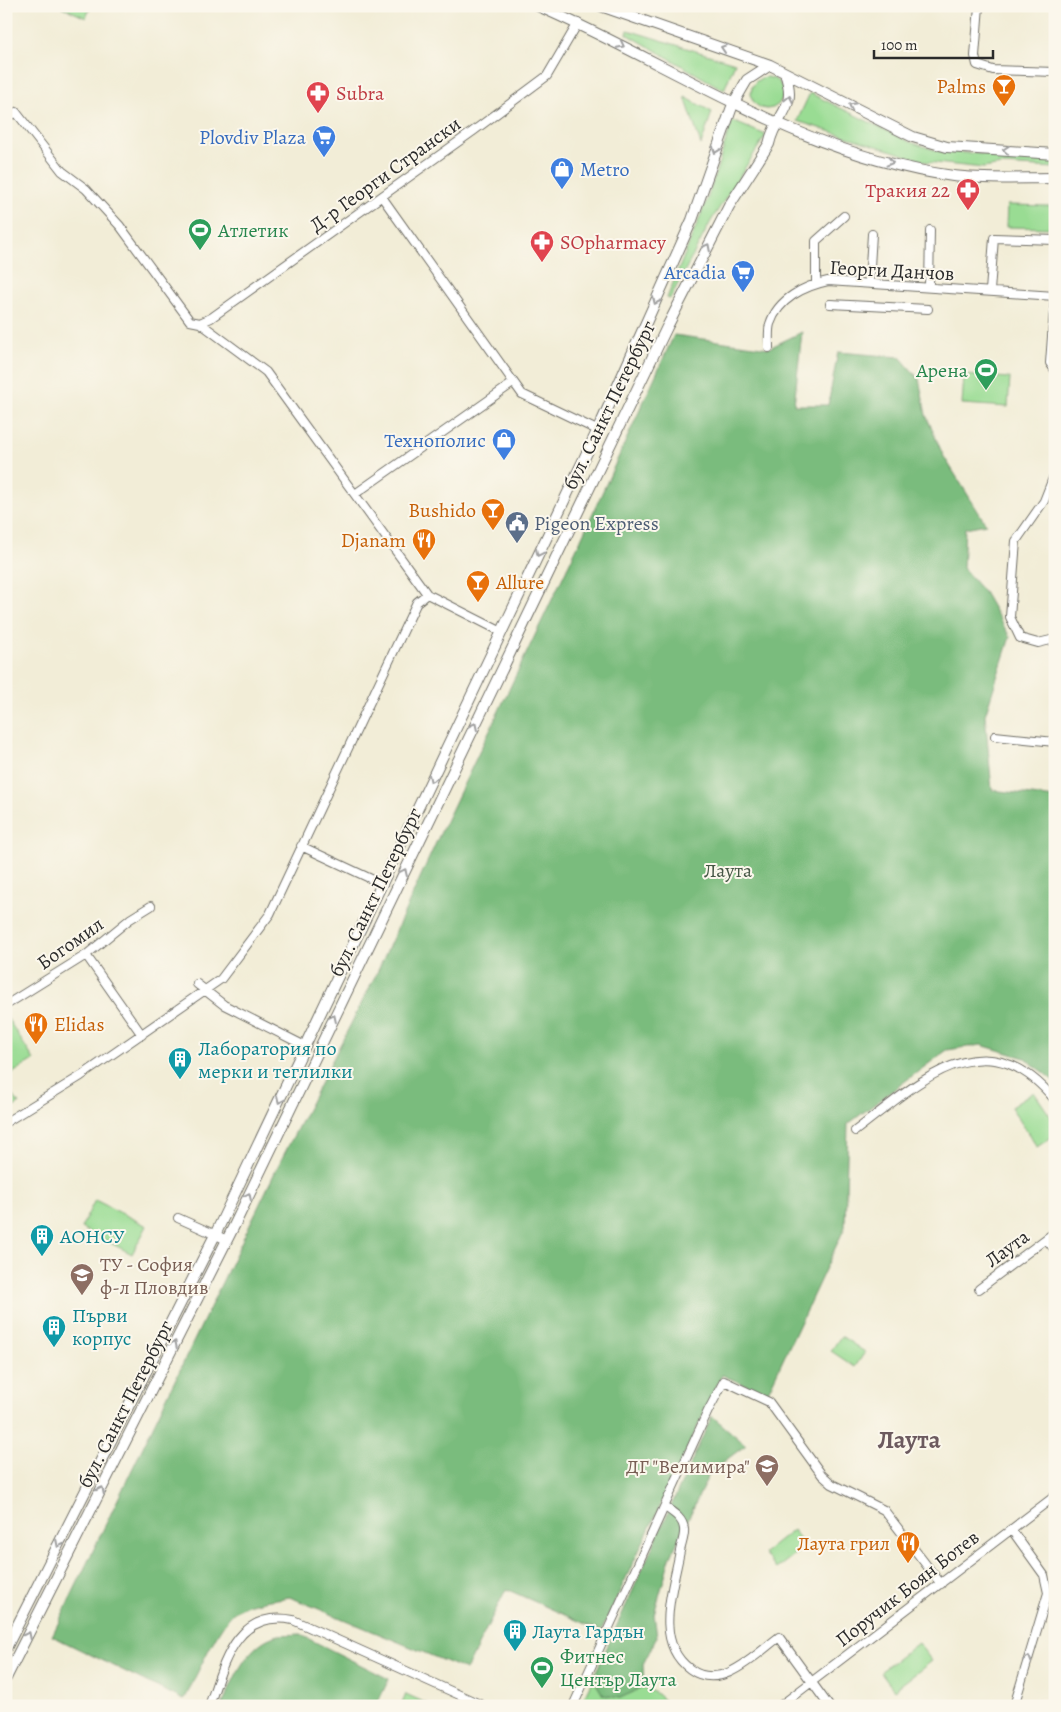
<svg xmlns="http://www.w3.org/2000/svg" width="1061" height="1712" viewBox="0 0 1061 1712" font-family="Alegreya,serif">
	<rect width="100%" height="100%" fill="#fbf7ec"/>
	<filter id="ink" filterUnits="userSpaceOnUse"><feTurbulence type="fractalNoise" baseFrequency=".02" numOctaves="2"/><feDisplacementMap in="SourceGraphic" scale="10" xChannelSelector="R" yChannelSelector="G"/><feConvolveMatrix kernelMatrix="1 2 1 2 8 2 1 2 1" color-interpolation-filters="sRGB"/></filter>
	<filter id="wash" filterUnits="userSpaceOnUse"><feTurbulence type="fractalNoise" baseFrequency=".0096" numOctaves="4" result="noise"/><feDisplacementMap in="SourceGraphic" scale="20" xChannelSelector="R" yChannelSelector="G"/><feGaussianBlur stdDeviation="1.12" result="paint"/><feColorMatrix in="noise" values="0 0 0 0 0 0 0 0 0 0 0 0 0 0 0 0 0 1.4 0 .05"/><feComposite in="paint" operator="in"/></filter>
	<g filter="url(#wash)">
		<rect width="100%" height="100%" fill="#f2edd7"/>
		<path fill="#99dc93" stroke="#62845f" d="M60,6H91L86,18Z
			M628,30L735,63L724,90L627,34Z
			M751 93a16 16 0 1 1 32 0a16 16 0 1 1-32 0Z
			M810,93L910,142L938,151L1055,159V168L1002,165L983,168L927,162L797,121Z
			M685,97L712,112L701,145Z
			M732,121L766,135L711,221L670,299L667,298L708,197Z
			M1007,205L1055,206V228L1006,227Z
			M964,375L1010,378L1008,407L962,404Z
			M6,1016L34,1060L6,1077Z
			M6,1084L19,1104L6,1111Z
			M1034,1092L1055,1123V1135L1037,1147L1011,1107Z
			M95,1200L147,1226L132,1254L81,1228Z
			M841,1336L865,1352L855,1367L831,1351Z
			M793,1530L806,1546L776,1569L764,1553Z
			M918,1643L932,1661L894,1690L880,1672Z
			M593,1678L603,1695L620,1698L644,1687L657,1694L670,1706H580Z
			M406,1694L432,1706H401Z"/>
		<path fill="#7abc7d" stroke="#527454" d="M802,332L794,405H828L838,352L900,357L919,379L926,415L943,455L986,524L965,528L963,568L984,592L1010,637L985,715L992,790L1055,798V1082L1025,1058L981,1045L947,1050L848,1124L845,1227L767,1394L722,1375L601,1631L506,1589L466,1670L290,1597C273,1600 252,1601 237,1610C218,1623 196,1678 184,1700L52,1636L277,1168L376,975L439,836L581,539L674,335L769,348Z
			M712,1416L746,1445L710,1472L670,1558L654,1614L657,1637L643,1664L644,1687L620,1698L603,1695L593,1678Z
			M299,1634L389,1679L376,1706H222C233,1680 248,1641 279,1635C285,1634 292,1635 299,1634Z"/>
	</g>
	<g filter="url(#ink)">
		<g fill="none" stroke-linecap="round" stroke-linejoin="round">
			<g stroke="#716f67" stroke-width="10">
				<path id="minor" d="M979,6L975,56L977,65L993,70L1055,72
					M6,118L16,112L62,171L86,189L120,226L190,321L200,323L211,318L472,132L547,76L578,23
					M382,197L522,394L597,430
					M816,283V241L844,216
					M869,283L872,234
					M929,287L930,230
					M990,291L994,238L1055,240
					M830,304L928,309
					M200,323L266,372L427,594L502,632
					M769,348C769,341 768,331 770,324C778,299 804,286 828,281L1055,296L1050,363L1055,370
					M1055,473L1044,501L1016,541L1010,617L1020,638L1038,643L1055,639
					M355,494L513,383
					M995,736L1055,742
					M301,846L382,884
					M86,955L142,1035
					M197,984L224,1005L305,1046
					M6,1005L86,955L130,919L151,906
					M6,1122L81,1076L221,979L270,914L417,602L427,594
					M855,1131C920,1082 985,1015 1055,1100
					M178,1218L227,1240
					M1047,1240L1055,1250
					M979,1289L1055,1232
					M665,1507C672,1512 683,1518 684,1529C685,1536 681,1545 680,1551C673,1589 653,1642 690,1669C721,1692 755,1655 779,1637L829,1706
					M1011,1529L1044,1575L1048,1593L1014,1706
					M209,1706C224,1663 236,1609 293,1620L484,1706
					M573,1706L708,1411L724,1381L769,1402L822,1475L832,1484L884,1510L941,1584
					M780,1706L1055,1496"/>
			</g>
			<g stroke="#716f67" stroke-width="12">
				<path id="major" d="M538,6C676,66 800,155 953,176C986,180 1021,178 1055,178
					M601,6L770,65L913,137L947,147L1055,154
					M6,1648L215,1235L602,421L692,220L733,104L747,80L770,65
					M6,1678L234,1226L667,327L729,206L769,144C776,112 798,111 785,73"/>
			</g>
			<use href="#minor" stroke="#fff" stroke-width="8"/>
			<use href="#major" stroke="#fff" stroke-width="10"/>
		</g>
		<defs><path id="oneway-chevron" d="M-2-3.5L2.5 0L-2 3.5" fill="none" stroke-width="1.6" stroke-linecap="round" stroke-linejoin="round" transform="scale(1.25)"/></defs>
		<g stroke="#a0a0a0">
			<use href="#oneway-chevron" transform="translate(621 45) rotate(27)"/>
			<use href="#oneway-chevron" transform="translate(724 48) rotate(-162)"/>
			<use href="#oneway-chevron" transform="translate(789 99) rotate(-78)"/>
			<use href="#oneway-chevron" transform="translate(852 106) rotate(-153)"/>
			<use href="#oneway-chevron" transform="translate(716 150) rotate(110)"/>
			<use href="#oneway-chevron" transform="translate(1006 150) rotate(-176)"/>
			<use href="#oneway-chevron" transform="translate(890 162) rotate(15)"/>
			<use href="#oneway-chevron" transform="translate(707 247) rotate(-63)"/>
			<use href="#oneway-chevron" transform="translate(656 301) rotate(114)"/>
			<use href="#oneway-chevron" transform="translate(539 553) rotate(115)"/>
			<use href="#oneway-chevron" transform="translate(474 726) rotate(-64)"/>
			<use href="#oneway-chevron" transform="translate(432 779) rotate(115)"/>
			<use href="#oneway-chevron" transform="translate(404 872) rotate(-64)"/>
			<use href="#oneway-chevron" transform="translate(333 1018) rotate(-64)"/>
			<use href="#oneway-chevron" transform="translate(280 1100) rotate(115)"/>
			<use href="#oneway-chevron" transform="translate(248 1196) rotate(-64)"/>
			<use href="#oneway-chevron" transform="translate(174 1344) rotate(-63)"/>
			<use href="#oneway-chevron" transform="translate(101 1490) rotate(-63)"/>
			<use href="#oneway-chevron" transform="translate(59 1544) rotate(117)"/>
			<use href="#oneway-chevron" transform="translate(28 1635) rotate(-63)"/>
			<use href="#oneway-chevron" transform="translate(1028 1659) rotate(-73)"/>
		</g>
	</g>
	<defs>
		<g id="bar-pin" transform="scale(1.25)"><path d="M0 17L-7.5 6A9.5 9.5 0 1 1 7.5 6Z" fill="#e8710a" stroke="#fbf7ec"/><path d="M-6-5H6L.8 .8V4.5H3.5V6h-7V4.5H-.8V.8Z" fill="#fff"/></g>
		<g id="pharmacy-pin" transform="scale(1.25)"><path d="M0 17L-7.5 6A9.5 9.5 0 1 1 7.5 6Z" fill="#e0444e" stroke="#fbf7ec"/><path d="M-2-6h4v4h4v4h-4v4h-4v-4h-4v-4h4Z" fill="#fff"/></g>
		<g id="supermarket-pin" transform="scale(1.25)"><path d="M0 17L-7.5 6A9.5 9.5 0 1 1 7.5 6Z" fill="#3f7fe0" stroke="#fbf7ec"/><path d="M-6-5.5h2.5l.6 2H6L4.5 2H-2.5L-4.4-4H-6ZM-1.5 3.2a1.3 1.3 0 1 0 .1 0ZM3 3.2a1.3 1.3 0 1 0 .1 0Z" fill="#fff"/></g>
		<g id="shop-pin" transform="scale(1.25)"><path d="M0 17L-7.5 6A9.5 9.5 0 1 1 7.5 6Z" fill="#3f7fe0" stroke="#fbf7ec"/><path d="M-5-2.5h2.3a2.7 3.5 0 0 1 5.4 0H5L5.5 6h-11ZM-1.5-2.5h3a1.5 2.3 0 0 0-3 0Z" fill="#fff"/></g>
		<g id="stadium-pin" transform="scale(1.25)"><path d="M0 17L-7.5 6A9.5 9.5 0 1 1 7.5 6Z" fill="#2e9e5b" stroke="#fbf7ec"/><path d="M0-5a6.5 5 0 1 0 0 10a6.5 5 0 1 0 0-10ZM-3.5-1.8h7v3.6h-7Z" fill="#fff"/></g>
		<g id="civic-pin" transform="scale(1.25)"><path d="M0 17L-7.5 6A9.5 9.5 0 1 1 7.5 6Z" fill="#5c6f8a" stroke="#fbf7ec"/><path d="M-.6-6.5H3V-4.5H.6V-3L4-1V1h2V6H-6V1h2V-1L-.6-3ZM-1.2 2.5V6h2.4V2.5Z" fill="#fff"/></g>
		<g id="restaurant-pin" transform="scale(1.25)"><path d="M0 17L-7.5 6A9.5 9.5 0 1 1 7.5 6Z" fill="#e8710a" stroke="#fbf7ec"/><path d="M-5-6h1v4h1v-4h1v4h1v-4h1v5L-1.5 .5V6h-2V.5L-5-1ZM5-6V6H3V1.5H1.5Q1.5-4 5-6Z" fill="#fff"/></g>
		<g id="building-pin" transform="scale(1.25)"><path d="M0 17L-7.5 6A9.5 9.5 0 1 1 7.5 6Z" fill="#0f9aa8" stroke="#fbf7ec"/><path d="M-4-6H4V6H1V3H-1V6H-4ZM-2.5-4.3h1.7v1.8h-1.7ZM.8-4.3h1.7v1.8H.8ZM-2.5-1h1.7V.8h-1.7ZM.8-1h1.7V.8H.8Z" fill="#fff"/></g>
		<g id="university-pin" transform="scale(1.25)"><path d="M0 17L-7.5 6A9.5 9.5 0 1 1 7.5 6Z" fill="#8d6e63" stroke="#fbf7ec"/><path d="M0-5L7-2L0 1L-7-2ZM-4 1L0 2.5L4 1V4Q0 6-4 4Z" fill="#fff"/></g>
		<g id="school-pin" transform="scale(1.25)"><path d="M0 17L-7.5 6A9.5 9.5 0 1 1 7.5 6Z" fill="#8d6e63" stroke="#fbf7ec"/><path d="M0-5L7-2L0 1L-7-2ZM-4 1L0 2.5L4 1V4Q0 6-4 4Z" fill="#fff"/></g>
	</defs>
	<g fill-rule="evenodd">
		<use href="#bar-pin" x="1004" y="86"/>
		<use href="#pharmacy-pin" x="318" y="93"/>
		<use href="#supermarket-pin" x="324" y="137"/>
		<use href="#shop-pin" x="562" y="169"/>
		<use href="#pharmacy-pin" x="968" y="190"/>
		<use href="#stadium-pin" x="200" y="230"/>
		<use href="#pharmacy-pin" x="542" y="242"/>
		<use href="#supermarket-pin" x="743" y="272"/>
		<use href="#stadium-pin" x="986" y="370"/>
		<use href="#shop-pin" x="504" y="440"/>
		<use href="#bar-pin" x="493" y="510"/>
		<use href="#civic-pin" x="517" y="523"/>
		<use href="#restaurant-pin" x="424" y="540"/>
		<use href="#bar-pin" x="478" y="582"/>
		<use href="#restaurant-pin" x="36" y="1024"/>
		<use href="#building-pin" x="180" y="1059"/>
		<use href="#building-pin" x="42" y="1236"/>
		<use href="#university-pin" x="82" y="1275"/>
		<use href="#building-pin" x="54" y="1327"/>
		<use href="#school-pin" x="767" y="1466"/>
		<use href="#restaurant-pin" x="908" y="1543"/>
		<use href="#building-pin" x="515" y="1631"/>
		<use href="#stadium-pin" x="542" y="1668"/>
	</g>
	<g text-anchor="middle" stroke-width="4" stroke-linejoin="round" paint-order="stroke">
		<g font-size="20" fill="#c56008" stroke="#fbf7ec" text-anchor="end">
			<text x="986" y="93">Palms</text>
			<text x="476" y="517">Bushido</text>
			<text x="406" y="547">Djanam</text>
			<text x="496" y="589" text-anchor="start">Allure</text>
			<text x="54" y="1031" text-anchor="start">Elidas</text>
			<text x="890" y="1550">Лаута грил</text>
		</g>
		<g font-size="20" fill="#be3a42" stroke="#fbf7ec" text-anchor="start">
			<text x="336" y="100">Subra</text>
			<text x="950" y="197" text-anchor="end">Тракия 22</text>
			<text x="560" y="249">SOpharmacy</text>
		</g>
		<g font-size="20" fill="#366cbe" stroke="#fbf7ec" text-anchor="end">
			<text x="306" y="144">Plovdiv Plaza</text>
			<text x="580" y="176" text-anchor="start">Metro</text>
			<text x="726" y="279">Arcadia</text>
			<text x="486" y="447">Технополис</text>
		</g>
		<g font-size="20" fill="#2b2b2b" stroke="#fbf7ec">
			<text transform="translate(385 174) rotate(-36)" y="7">Д-р Георги Странски</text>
			<text transform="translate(892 270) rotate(3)" y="7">Георги Данчов</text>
			<text transform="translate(609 405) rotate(-64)" y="7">бул. Санкт Петербург</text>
			<text transform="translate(375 892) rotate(-64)" y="7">бул. Санкт Петербург</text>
			<text transform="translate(70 943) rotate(-35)" y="7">Богомил</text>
			<text transform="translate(1007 1248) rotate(-36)" y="7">Лаута</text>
			<text transform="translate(125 1404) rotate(-63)" y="7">бул. Санкт Петербург</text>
			<text transform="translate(907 1588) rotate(-38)" y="7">Поручик Боян Ботев</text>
		</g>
		<g font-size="20" fill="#27864d" stroke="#fbf7ec" text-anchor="start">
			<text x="218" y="237">Атлетик</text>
			<text x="968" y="377" text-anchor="end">Арена</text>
			<text x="560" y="1663">Фитнес<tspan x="560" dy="23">Център Лаута</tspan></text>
		</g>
		<g font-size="20" fill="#4e5e75" stroke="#fbf7ec" text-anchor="start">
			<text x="534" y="530">Pigeon Express</text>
		</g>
		<g font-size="20" fill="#465745" stroke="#fbf7ec">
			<text x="728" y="877">Лаута</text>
		</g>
		<g font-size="20" fill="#0d838f" stroke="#fbf7ec" text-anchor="start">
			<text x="198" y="1055">Лаборатория по<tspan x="198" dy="23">мерки и теглилки</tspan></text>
			<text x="60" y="1243">АОНСУ</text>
			<text x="72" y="1322">Първи<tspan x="72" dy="23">корпус</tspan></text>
			<text x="532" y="1638">Лаута Гардън</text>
		</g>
		<g font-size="20" fill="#785e54" stroke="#fbf7ec" text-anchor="start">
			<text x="100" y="1271">ТУ - София<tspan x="100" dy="23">ф-л Пловдив</tspan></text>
			<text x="750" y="1473" text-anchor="end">ДГ "Велимира"</text>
		</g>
		<g font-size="25" font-weight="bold" fill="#6c5a5f" stroke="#fbf7ec">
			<text x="909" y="1448">Лаута</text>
		</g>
	</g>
	<rect width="1061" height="1712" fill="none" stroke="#fbf7ec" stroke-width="25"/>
	<path d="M874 50v8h119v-8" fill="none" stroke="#2b2b2b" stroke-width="2.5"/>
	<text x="881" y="50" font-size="15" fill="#2b2b2b" stroke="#fbf7ec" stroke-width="4" paint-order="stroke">100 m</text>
</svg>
